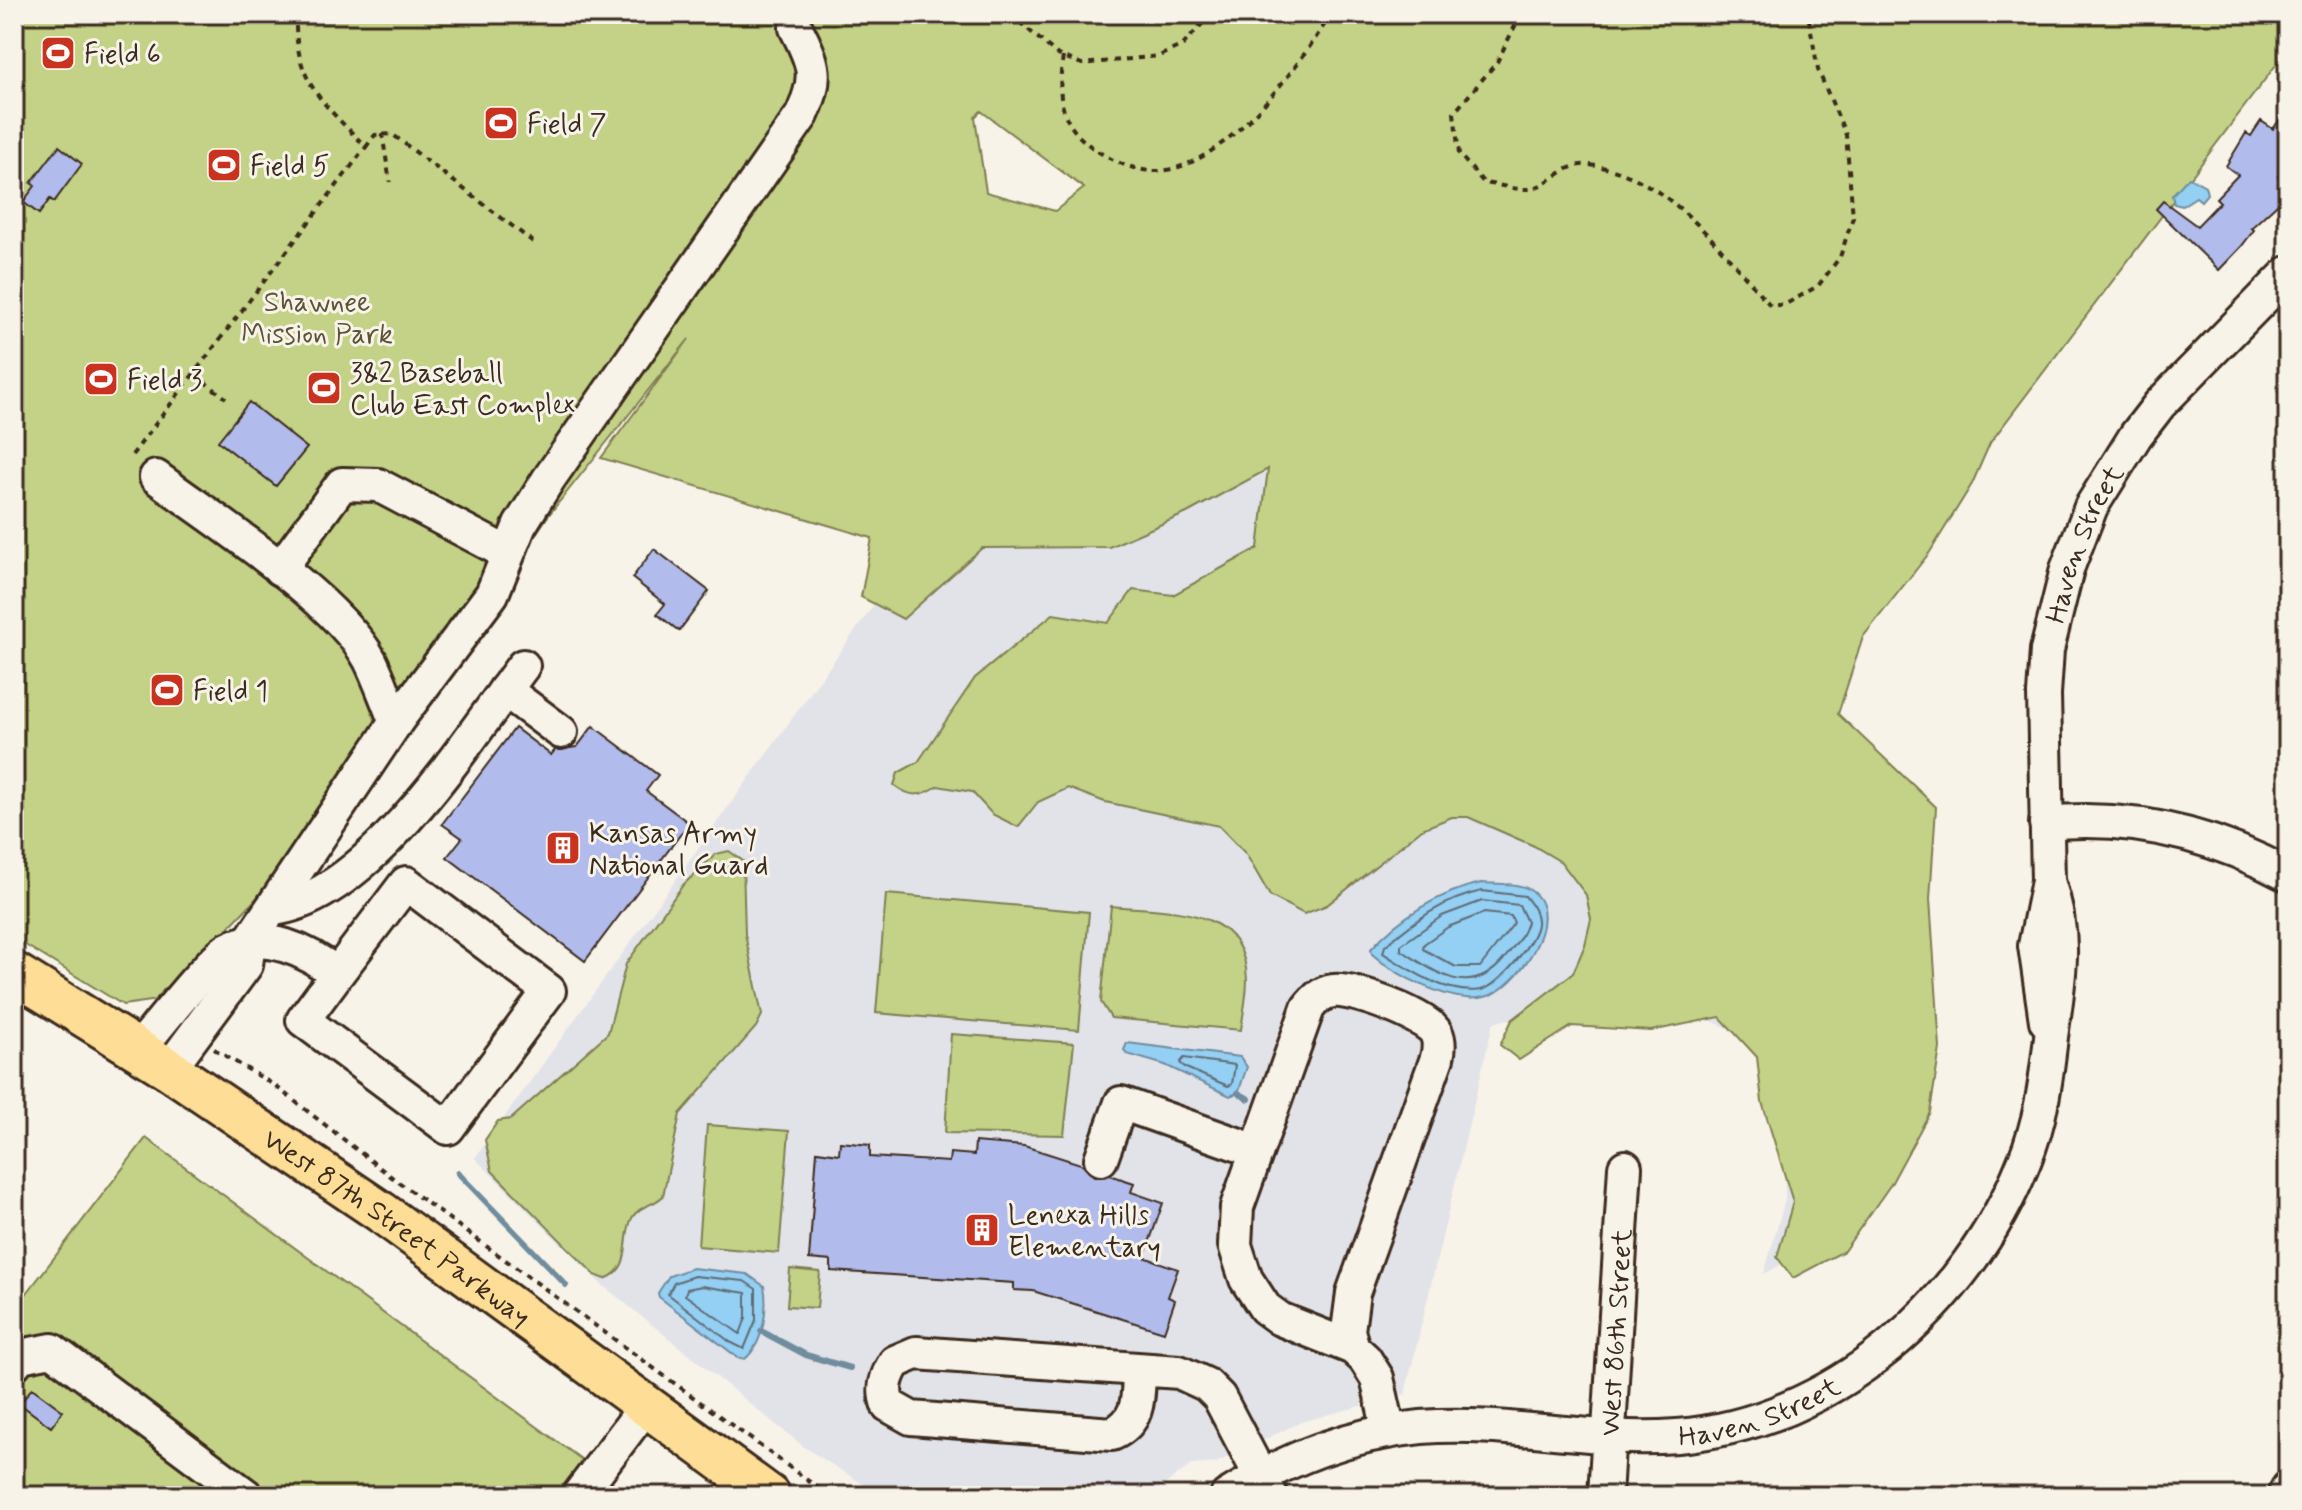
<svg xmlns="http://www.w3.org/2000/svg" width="2302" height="1510" viewBox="0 0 2302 1510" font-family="Mynerve,sans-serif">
	<rect width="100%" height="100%" fill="#f7f3e8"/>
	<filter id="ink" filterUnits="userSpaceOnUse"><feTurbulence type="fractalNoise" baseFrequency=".0125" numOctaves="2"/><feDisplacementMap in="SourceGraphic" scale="16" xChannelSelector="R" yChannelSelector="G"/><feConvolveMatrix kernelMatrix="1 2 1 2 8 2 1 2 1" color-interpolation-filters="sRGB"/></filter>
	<g filter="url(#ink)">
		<path fill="#e2e2e9" d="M1143,232L1914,805L1832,1237L1764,1274L1785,1200L1784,1094L1760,1040L1677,1008L1595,996L1493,1023L1405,1394L1301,1422L1216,1463L1191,1465L1149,1496H882L804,1447L600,1283L475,1158Z"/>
		<path fill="#c3d286" stroke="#7f7e52" stroke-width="2" fill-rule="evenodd" d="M14,14H2288V49L1990,443L1972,484L1930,552L1863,637L1838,714L1936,807L1930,899L1940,1048L1930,1112L1891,1184L1844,1251L1793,1278L1777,1257L1793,1202L1762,1102L1757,1057L1720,1017L1651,1031L1572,1026L1519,1060L1500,1045L1512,1020L1573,973L1585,945L1591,919L1586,895L1561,862L1534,846L1468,817H1452L1422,829L1327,905L1304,914L1270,896L1246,854L1219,826L1105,802L1068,788L1038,802L1018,827L992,814L972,792L938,786C920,797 911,798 894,785L898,773L918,762L975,678L1053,614L1108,623L1133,590L1173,595L1258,548L1268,469L1187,513L1109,547L982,548L903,619L861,597L872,538L601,458L689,339L548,516L394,746L289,865L158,1000L123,1005L14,938ZM981,111L1084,188L1055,211L986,192L975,117Z
			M729,851L743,861L745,934L762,1015L756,1027L680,1114L663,1196C654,1206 639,1205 632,1218C621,1240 634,1268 605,1279L595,1275L492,1171L485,1140L498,1121L511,1119L608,1033L626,964L683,885L716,854Z
			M886,894L1089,912L1079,1030L876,1013Z
			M1111,906C1167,912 1245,904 1247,980C1247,996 1243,1014 1241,1030L1111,1018L1101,1002Z
			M951,1034L1074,1043L1064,1135L945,1133Z
			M707,1125L789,1131L779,1253L698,1246Z
			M146,1138L631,1496H14V1310Z
			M790,1269L820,1272L817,1308L787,1306Z"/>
		<path fill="#94cff4" stroke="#708d9e" stroke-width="2" d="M2189,177L2205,186L2207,194L2201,201L2196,197L2182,206L2174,204L2172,195Z
			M1481,883C1495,884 1518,882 1530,890C1569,916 1516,990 1485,997C1452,1005 1395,975 1372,954L1371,949C1399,917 1440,892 1481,883Z
			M1127,1043L1240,1057L1247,1067L1238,1093L1230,1096L1165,1065L1127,1054L1124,1050Z
			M692,1268L747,1274L764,1286C768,1308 764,1343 745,1359L737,1357L659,1297L658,1293L669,1276Z"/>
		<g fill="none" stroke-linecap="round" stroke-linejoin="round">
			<path stroke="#5f6c74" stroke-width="2" d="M1482,891L1525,896C1531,903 1538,914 1537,924C1535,942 1499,986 1481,990C1448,996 1409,970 1383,953L1385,946C1414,921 1444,899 1482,891Z
				M1482,901L1519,905L1527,922C1523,937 1513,947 1504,959C1470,1000 1437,973 1401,950V945L1442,916Z
				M1484,913L1511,916L1514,923L1480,967H1456L1423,949L1424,944L1448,927Z
				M1184,1058L1235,1065L1232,1084L1228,1086L1186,1068L1180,1063Z
				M694,1276L744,1281L756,1289V1320L744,1349L730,1342L668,1294L674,1283Z
				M702,1286L746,1293V1318L740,1334L685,1295L687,1289Z"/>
			<path stroke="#708d9e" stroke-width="6" d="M1238,1093L1249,1099
				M458,1173L566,1285
				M761,1331L806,1355L850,1368"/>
		</g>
		<path fill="#b1bbec" stroke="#3b2a1e" stroke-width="2" d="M2288,108V162L2278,176L2288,184V194L2251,228L2254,230L2241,247L2219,270L2156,209L2163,201L2197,226L2220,202L2216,198L2238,175L2226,166L2246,133L2251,136L2261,121L2273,129Z
			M59,146L82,164L54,202L50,199L39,214L23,202L35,186L31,183Z
			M249,402L307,448L276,486L218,441Z
			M654,549L709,591L679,631L657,614L665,604L632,578Z
			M593,726L658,775L646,791L689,823L585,961L447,857L462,838L442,824L515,728L551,755L555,750L577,747Z
			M840,1142L870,1145V1157L949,1162L950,1153L974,1155L975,1142L1024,1146L1084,1165L1095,1177L1110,1175L1134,1183L1131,1192L1163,1203L1144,1257L1178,1269L1168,1297L1175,1300L1164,1332L1033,1291L1014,1290V1283L831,1271V1261L809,1259L817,1151L839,1154Z
			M32,1388L63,1411L51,1427L20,1404Z"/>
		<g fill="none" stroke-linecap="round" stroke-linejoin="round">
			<g stroke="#3b2a1e" stroke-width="38">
				<g id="minor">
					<path d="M156,477C214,520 337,599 370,660C380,680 387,702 396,722"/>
					<path d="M280,569L342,484L378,485L507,553"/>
					<path d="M505,690L561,732"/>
					<path d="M2046,823C2132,814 2212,834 2288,875"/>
					<path d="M273,909C369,898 467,740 523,666"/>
					<path id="s1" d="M2046,1021L2035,946L2048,881L2044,694L2047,650L2067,569L2091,507L2136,435L2160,404L2288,273"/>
					<path d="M138,1050C154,1031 212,957 228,949C265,930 308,951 337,974L406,883L549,991L448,1128L303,1020L337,974"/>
					<path d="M169,1069L246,965L249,942L396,722L492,594L520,525L548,480L802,115C819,76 815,65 796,28"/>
					<path d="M1101,1159L1121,1103L1256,1151"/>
					<path d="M1353,1348L1348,1331L1353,1293L1437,1058C1439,1050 1440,1041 1436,1033C1428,1016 1351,988 1333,991C1321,993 1315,999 1308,1008L1237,1207L1235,1245L1246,1279L1265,1308L1280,1319L1353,1348L1365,1359L1377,1378L1389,1431"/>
					<path d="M14,1364L20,1356L52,1350L247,1496"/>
					<path d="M1139,1371C1138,1398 1140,1421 1112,1434L911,1418L888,1405C882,1389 886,1376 895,1362L916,1353L1179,1372L1207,1385L1219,1397L1271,1496"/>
					<path d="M578,1496L646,1406"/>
					<path id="s2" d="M1227,1496C1288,1458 1349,1434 1421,1427C1506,1420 1592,1443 1677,1436C1833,1423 1968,1304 2024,1162C2041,1121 2046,1080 2051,1037C2059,978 2068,939 2048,881"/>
					<path id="s3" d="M1605,1496L1625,1167"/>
					<path d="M2284,1496L2288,1488"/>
				</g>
			</g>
			<g stroke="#3b2a1e" stroke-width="46">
				<g id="major">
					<path id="s4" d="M14,973L169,1069L381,1212L770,1496"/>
				</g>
			</g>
			<path stroke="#3b2a1e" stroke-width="4" stroke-dasharray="6 6" stroke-linecap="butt" d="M296,14C294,82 322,102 366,147L375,135L392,134L537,245
				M1010,14L1058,55L1082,64L1159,56L1183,45L1211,14
				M1521,14L1497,62L1454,113L1459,154L1484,183C1497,184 1514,190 1527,189C1550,187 1563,162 1589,165C1668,174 1722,252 1771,306L1786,304L1818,286L1840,257L1853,217L1846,135L1818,70L1808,14
				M1063,57C1057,95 1059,124 1093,148C1113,162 1142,175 1167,170C1231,159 1299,66 1331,14
				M382,133L390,182
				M194,374L226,398
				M132,455L366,147
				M214,1049L274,1085L393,1178L829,1496"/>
			<use href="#minor" stroke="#f7f3e8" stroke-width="32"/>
			<use href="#major" stroke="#fedd96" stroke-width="40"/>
		</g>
	</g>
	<defs>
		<g id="stadium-square" transform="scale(1.8)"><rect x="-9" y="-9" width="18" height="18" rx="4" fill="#c8321e" stroke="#f7f3e8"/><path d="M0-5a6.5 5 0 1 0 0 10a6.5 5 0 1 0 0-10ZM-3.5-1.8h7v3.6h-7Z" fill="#fff"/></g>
		<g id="building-square" transform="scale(1.8)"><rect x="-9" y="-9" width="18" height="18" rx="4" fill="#c8321e" stroke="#f7f3e8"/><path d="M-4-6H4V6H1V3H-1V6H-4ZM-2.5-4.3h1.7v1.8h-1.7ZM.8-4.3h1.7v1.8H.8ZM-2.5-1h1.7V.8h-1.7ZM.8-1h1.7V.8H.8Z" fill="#fff"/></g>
	</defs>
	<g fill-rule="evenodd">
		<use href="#stadium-square" x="58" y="53"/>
		<use href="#stadium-square" x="501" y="123"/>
		<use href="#stadium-square" x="224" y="165"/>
		<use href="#stadium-square" x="101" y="379"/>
		<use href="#stadium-square" x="324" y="388"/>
		<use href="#stadium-square" x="167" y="690"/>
		<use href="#building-square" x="563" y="848"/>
		<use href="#building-square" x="982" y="1230"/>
	</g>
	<g text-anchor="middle" stroke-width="6" stroke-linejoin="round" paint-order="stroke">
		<g font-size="28" fill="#3b2a1e" stroke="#f7f3e8" text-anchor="start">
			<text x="84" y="63">Field 6</text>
			<text x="527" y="133">Field 7</text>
			<text x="250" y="175">Field 5</text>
			<text x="350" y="382">3&amp;2 Baseball<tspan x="350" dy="32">Club East Complex</tspan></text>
			<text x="127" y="389">Field 3</text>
			<text x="193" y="700">Field 1</text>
			<text x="589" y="842">Kansas Army<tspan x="589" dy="32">National Guard</tspan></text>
			<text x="1008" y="1224">Lenexa Hills<tspan x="1008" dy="32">Elementary</tspan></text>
		</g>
		<g font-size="28" fill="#5d5438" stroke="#f7f3e8">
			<text x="317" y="311">Shawnee<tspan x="317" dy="32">Mission Park</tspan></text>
		</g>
		<g font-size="28" fill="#3b2a1e" stroke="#f7f3e8">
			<text dy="10" stroke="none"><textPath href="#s1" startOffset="486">Haven Street</textPath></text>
			<text dy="10" stroke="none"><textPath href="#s4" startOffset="460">West 87th Street Parkway</textPath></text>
			<text dy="10" stroke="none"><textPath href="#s3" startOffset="164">West 86th Street</textPath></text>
			<text dy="10" stroke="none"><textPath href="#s2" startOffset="550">Haven Street</textPath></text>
		</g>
	</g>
	<rect width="2302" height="1510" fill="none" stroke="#f7f3e8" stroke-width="48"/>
	<rect x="24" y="24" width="2254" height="1462" fill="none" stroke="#3b2a1e" stroke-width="3" filter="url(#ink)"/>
</svg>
